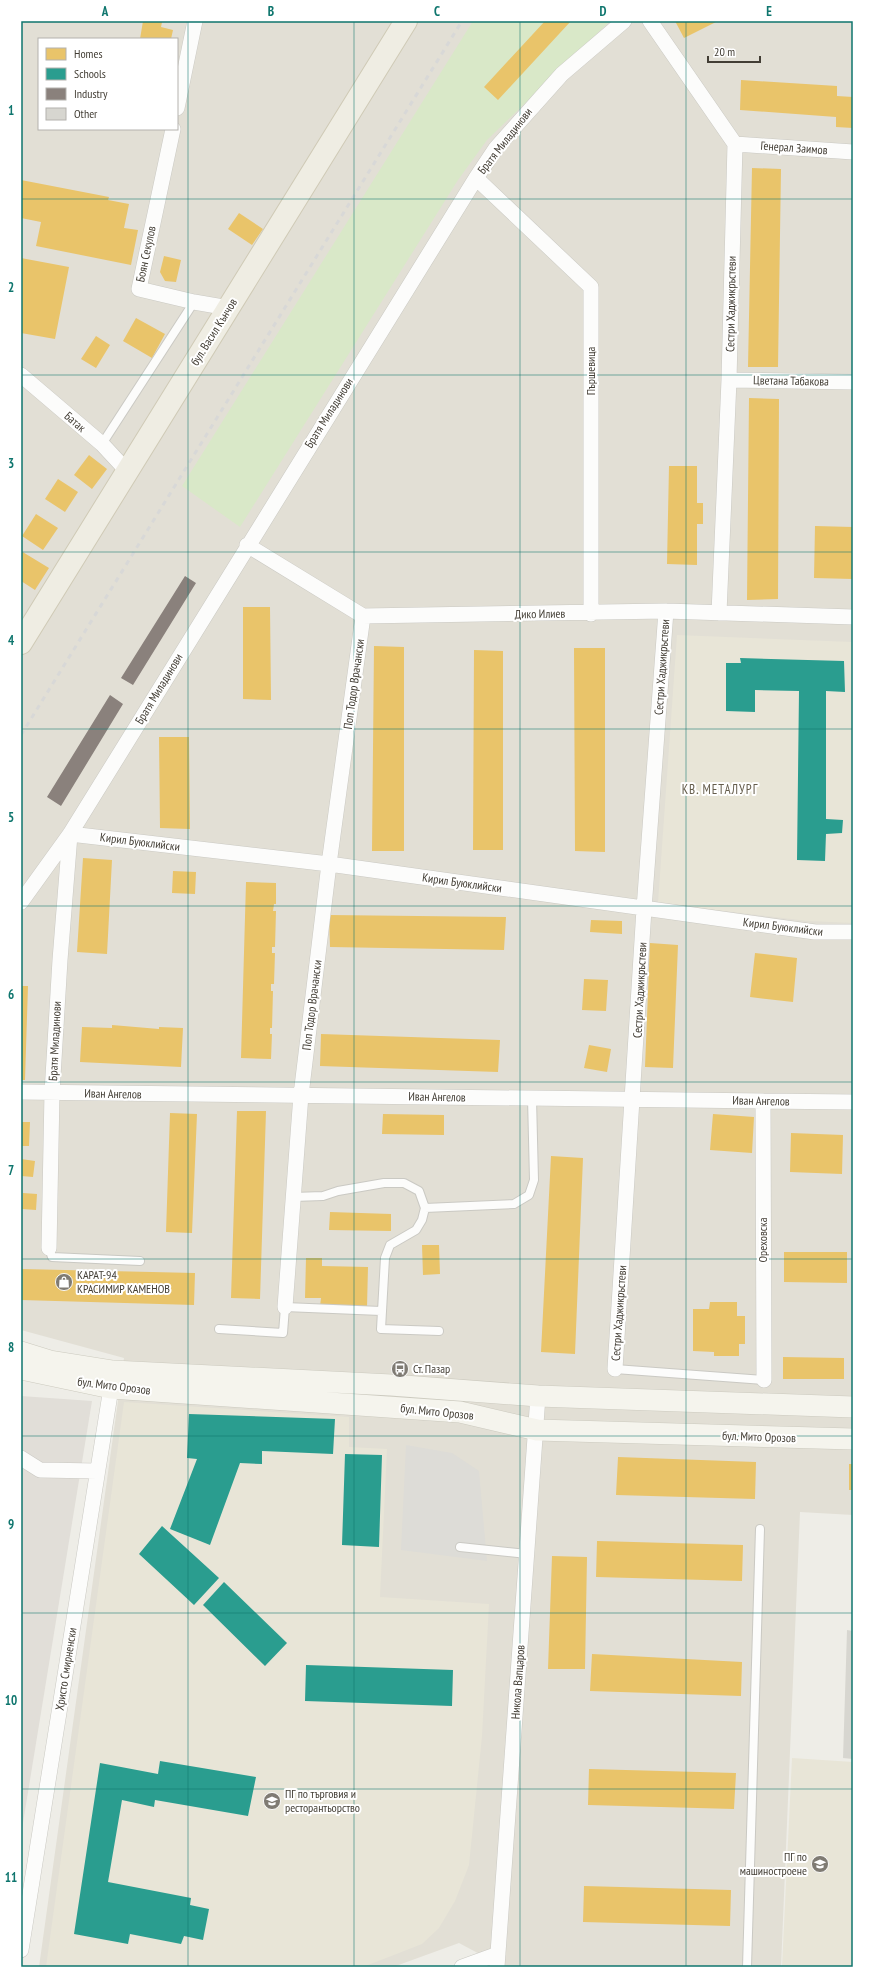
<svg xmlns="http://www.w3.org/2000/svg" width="874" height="1988" viewBox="0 0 874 1988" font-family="'PT Sans Narrow',sans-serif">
	<rect width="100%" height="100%" fill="#eeede7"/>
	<path fill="#e2dfd5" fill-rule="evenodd" d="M21,21H853V1515L800,1512L781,1967H504L459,1943L393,1967H39L124,1358L21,1330ZM39,39H177V129H39Z"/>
	<path fill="#e1ded8" d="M21,1396L92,1401L21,1835Z"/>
	<path fill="#e8e5d7" d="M677,635L853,642V923L808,921L658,903Z
		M124,1402L349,1417V1447L387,1449L380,1597L489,1604L482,1736L469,1865L455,1901L439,1928L422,1944L363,1967H46Z
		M792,1758L853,1762V1967H782Z"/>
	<path fill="#d9e8c8" d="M473,21H610L487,140L458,180L240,527L182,486Z"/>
	<path fill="#dddcd7" d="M406,1445L452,1453L479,1471L487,1561L401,1550Z"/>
	<path fill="#e9c46a" d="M143,21L162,22L161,27L173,30L171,39H140Z
		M545,21H571L498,100L484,87Z
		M675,21H718L684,38Z
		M741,80L837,86V96L853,97V128L836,127V117L740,110Z
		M752,168L781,169L778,367H748Z
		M21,180L109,197L108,200L129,204L124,228L138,230L131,265L36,246L41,222L21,218Z
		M239,213L263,229L252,245L228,229Z
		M164,256L181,260L176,282L165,281L160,272Z
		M21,258L69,267L55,339L21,333Z
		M136,318L165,334L152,358L123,341Z
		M96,336L110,345L96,368L81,359Z
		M749,398L779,399L778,599L747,600Z
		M89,455L107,469L92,489L74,475Z
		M669,466H697V503H703V524H697V565L667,564Z
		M58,479L78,492L65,512L45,499Z
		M36,514L58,528L43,550L22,536Z
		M815,526L853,527V579L814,578Z
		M21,551L49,568L35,590L21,581Z
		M243,607H270L271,700L243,699Z
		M374,646L404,647V851H372Z
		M574,648H605V852L575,851Z
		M474,650L503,651V850H473Z
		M159,737H189L190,829L160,828Z
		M83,858L112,860L107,954L77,952Z
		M173,871L196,872L195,894L172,893Z
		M246,882L276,883V904H274L273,911H276L275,947H272V953H275L274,984H271V991H273L272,1028H270V1034H272L271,1059L241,1058Z
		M329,915L506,917L504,950L330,947Z
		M591,920L622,921V934L590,932Z
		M650,943L678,945L673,1068L645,1067Z
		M755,953L797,958L793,1002L750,997Z
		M584,979L608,980L606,1011L582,1010Z
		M21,986H28L25,1080H21Z
		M112,1025L159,1029V1027L183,1028L181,1067L80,1062L82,1027L112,1028Z
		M321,1034L500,1040L498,1072L320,1066Z
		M589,1045L611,1049L607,1072L584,1068Z
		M237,1111H266L260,1299L231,1298Z
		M170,1113L197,1114L192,1233L166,1232Z
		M383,1114L444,1115V1135L382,1134Z
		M713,1114L754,1117L752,1153L710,1150Z
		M21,1122H30L29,1146H21Z
		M791,1133L843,1135L842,1174L790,1172Z
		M551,1156L583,1158L575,1354L541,1352Z
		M21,1159L35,1161L33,1177L21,1176Z
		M23,1193L37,1194L36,1210L22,1209Z
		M330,1212L391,1214V1231L329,1230Z
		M422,1245H439L440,1274L423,1275Z
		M784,1252H847V1283L784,1282Z
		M306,1258H322V1266L368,1267L367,1307L320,1306L321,1298H305Z
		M21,1269L195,1273L194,1305L21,1300Z
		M710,1302H737V1316H745V1344H739V1356H714V1352L693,1351V1309H709Z
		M783,1357L844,1358V1379H783Z
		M618,1457L756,1462L755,1499L616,1495Z
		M849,1464H853V1490H849Z
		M597,1541L743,1545L742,1581L596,1577Z
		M552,1556L587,1557L585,1669H548Z
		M592,1654L742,1662L741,1696L590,1691Z
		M589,1769L736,1773L734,1809L588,1805Z
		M584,1886L731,1890L730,1926L583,1922Z"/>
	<path fill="#2a9d8f" d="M740,658L844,661L845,692L826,691V819L843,820L842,833L826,834L825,861L797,860L799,691L755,690V712L726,711V663H741Z
		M189,1414L335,1419L333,1454L262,1451V1464L240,1463L210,1545L170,1529L197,1459L187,1458Z
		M345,1454L382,1455L379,1547L342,1545Z
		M162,1526L219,1578L194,1605L139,1554Z
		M224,1582L287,1643L265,1666L203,1605Z
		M306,1665L453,1670L452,1706L305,1701Z
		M160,1761L256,1777L248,1816L155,1800L154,1807L122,1800L108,1882L191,1898L190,1905L209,1909L203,1940L184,1936L181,1944L130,1934L128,1944L74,1934L100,1763L158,1774Z"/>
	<path fill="#8a817c" d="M185,576L196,583L133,685L121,678Z
		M110,695L123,704L61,806L47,797Z"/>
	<path fill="#d7d6d0" d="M847,1630L853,1631V1759L843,1758Z"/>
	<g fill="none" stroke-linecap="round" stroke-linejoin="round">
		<g stroke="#cac9c3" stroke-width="10">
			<path id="service" d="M102,444L194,302
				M293,1197L323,1196L338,1191L384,1183H404L419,1191L425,1208L422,1220L416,1230L390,1245L385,1258L381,1329L439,1331
				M425,1208L514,1204L529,1195L534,1180L532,1098
				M49,1248L52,1257L140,1261
				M219,1329L283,1333L285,1307L381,1311
				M615,1369L764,1380
				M460,1547L527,1554
				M747,1967L760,1529"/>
		</g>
		<g stroke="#cac9c3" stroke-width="16">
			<path id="minor" d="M650,21L735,144L729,380L719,613
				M177,108L195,21
				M173,129L139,289L194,302L229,308
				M735,144L853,152
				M476,178L591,287V614
				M21,375L102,444L127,471
				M729,380L853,382
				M247,545L363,616L666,611L853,617
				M70,834L329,864L815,932H853
				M21,902L70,834L476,178L496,148L562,74L624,21
				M21,1092L853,1102
				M763,1101L764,1380
				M49,1248L52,1093L60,960L70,835
				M285,1307L301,1095L329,864L363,616
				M615,1369L644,909L666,611
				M21,1458L40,1470L97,1471
				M21,1950L111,1388
				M462,1967L498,1954
				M497,1967L538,1396"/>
		</g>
		<g stroke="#cccabf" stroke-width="22">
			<path id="secondary" d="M21,1352L50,1361L113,1371L391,1385L538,1396L853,1407
				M21,1369L111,1388L460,1412L537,1430L853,1439"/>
		</g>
		<g stroke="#cfcab6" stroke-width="24">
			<path id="primary" d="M21,643L406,21"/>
		</g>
		<use href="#service" stroke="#fcfcfb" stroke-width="8"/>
		<use href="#minor" stroke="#fcfcfb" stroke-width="15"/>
		<use href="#secondary" stroke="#f5f4ed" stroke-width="21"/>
		<use href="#primary" stroke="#efede3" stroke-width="22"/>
		<path stroke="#d8d8d7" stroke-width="3" stroke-dasharray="5 5" stroke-linecap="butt" d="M21,735L462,21"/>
	</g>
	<path fill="none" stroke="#0f766e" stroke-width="1" stroke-opacity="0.55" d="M188,21V1967M354,21V1967M520,21V1967M686,21V1967M21,199H853M21,375H853M21,552H853M21,729H853M21,906H853M21,1082H853M21,1259H853M21,1436H853M21,1613H853M21,1789H853"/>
	<defs>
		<g id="shop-disc" transform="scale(0.9)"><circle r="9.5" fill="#7f7b73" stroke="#fff"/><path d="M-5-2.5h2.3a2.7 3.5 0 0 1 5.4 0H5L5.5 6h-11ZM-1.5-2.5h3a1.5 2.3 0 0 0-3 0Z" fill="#fff"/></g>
		<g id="bus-disc" transform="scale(0.9)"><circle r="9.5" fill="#7f7b73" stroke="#fff"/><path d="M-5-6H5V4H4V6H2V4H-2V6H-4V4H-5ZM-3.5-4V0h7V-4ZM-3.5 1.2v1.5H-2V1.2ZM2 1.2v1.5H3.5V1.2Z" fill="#fff"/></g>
		<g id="school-disc" transform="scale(0.9)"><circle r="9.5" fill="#7f7b73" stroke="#fff"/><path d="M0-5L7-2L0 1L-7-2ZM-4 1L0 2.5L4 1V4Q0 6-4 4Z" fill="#fff"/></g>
	</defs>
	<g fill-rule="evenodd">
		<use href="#shop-disc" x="64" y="1282"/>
		<use href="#bus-disc" x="400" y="1369"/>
		<use href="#school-disc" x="272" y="1801"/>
		<use href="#school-disc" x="820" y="1864"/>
	</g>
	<g text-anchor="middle" stroke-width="4" stroke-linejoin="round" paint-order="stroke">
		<g font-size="12" fill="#433e35" stroke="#fff">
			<text transform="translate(505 141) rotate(-52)" y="4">Братя Миладинови</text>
			<text transform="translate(794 148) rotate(4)" y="4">Генерал Заимов</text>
			<text transform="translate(146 254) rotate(-78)" y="4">Боян Секулов</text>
			<text transform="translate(731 304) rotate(-89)" y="4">Сестри Хаджикръстеви</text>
			<text transform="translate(214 332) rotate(-58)" y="4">бул. Васил Кънчов</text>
			<text transform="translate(591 371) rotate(-90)" y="4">Пършевица</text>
			<text transform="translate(791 381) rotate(1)" y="4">Цветана Табакова</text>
			<text transform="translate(329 413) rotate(-58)" y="4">Братя Миладинови</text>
			<text transform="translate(75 422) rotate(41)" y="4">Батак</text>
			<text transform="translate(540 614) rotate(-1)" y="4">Дико Илиев</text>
			<text transform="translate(662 667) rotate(-86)" y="4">Сестри Хаджикръстеви</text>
			<text transform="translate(354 684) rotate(-82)" y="4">Поп Тодор Врачански</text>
			<text transform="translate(159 689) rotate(-59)" y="4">Братя Миладинови</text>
			<text transform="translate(140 842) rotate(7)" y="4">Кирил Буюклийски</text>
			<text transform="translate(462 883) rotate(8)" y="4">Кирил Буюклийски</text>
			<text transform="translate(783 927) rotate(7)" y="4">Кирил Буюклийски</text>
			<text transform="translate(640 990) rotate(-87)" y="4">Сестри Хаджикръстеви</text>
			<text transform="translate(312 1005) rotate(-83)" y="4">Поп Тодор Врачански</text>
			<text transform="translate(55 1041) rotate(-87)" y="4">Братя Миладинови</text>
			<text transform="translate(113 1094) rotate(1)" y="4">Иван Ангелов</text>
			<text transform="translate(437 1097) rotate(1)" y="4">Иван Ангелов</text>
			<text transform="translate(761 1101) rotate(1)" y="4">Иван Ангелов</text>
			<text transform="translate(763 1240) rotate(-90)" y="4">Ореховска</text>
			<text transform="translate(619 1313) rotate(-86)" y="4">Сестри Хаджикръстеви</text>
			<text transform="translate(114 1386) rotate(7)" y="4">бул. Мито Орозов</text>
			<text transform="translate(437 1412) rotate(6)" y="4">бул. Мито Орозов</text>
			<text transform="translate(759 1437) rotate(2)" y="4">бул. Мито Орозов</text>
			<text transform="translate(66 1669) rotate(-81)" y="4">Христо Смирненски</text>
			<text transform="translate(518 1682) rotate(-86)" y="4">Никола Вапцаров</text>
		</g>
		<g font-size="12" fill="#433e35" stroke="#fff" text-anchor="start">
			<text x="77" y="1279">КАРАТ-94<tspan x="77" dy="14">КРАСИМИР КАМЕНОВ</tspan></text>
			<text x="413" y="1373">Ст. Пазар</text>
			<text x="285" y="1798">ПГ по търговия и<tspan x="285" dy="14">ресторантьорство</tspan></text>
			<text x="807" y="1861" text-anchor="end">ПГ по<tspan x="807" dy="14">машиностроене</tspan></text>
		</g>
		<g font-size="13" letter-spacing="1" fill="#655d4c" stroke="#fff">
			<text x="720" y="794">КВ. МЕТАЛУРГ</text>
		</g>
	</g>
	<rect width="874" height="1988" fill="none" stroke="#ffffff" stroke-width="44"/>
	<rect x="38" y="38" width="140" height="92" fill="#ffffff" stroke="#b4b2ae"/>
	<rect x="46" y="48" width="20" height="12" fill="#e9c46a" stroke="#b4b2ae"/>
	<text x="74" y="58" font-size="12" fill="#433e35">Homes</text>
	<rect x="46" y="68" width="20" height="12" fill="#2a9d8f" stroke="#b4b2ae"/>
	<text x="74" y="78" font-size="12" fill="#433e35">Schools</text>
	<rect x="46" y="88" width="20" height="12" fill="#8a817c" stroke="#b4b2ae"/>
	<text x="74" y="98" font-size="12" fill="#433e35">Industry</text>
	<rect x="46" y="108" width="20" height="12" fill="#d7d6d0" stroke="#b4b2ae"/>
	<text x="74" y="118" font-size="12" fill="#433e35">Other</text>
	<path d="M708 56v6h52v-6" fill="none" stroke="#433e35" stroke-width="2"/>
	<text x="714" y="56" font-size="12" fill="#433e35" stroke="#ffffff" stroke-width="3" paint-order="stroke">20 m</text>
	<rect x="22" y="22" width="830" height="1944" fill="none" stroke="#0f766e" stroke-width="1.5"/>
	<g font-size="13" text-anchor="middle" font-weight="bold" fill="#0f766e">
		<text x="105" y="16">A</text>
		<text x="271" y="16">B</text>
		<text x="437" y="16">C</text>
		<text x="603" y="16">D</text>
		<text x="769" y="16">E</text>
		<text x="11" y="115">1</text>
		<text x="11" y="292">2</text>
		<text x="11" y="468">3</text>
		<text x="11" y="645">4</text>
		<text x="11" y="822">5</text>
		<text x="11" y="999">6</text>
		<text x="11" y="1175">7</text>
		<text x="11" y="1352">8</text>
		<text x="11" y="1529">9</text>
		<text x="11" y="1705">10</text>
		<text x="11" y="1882">11</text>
	</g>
</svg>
